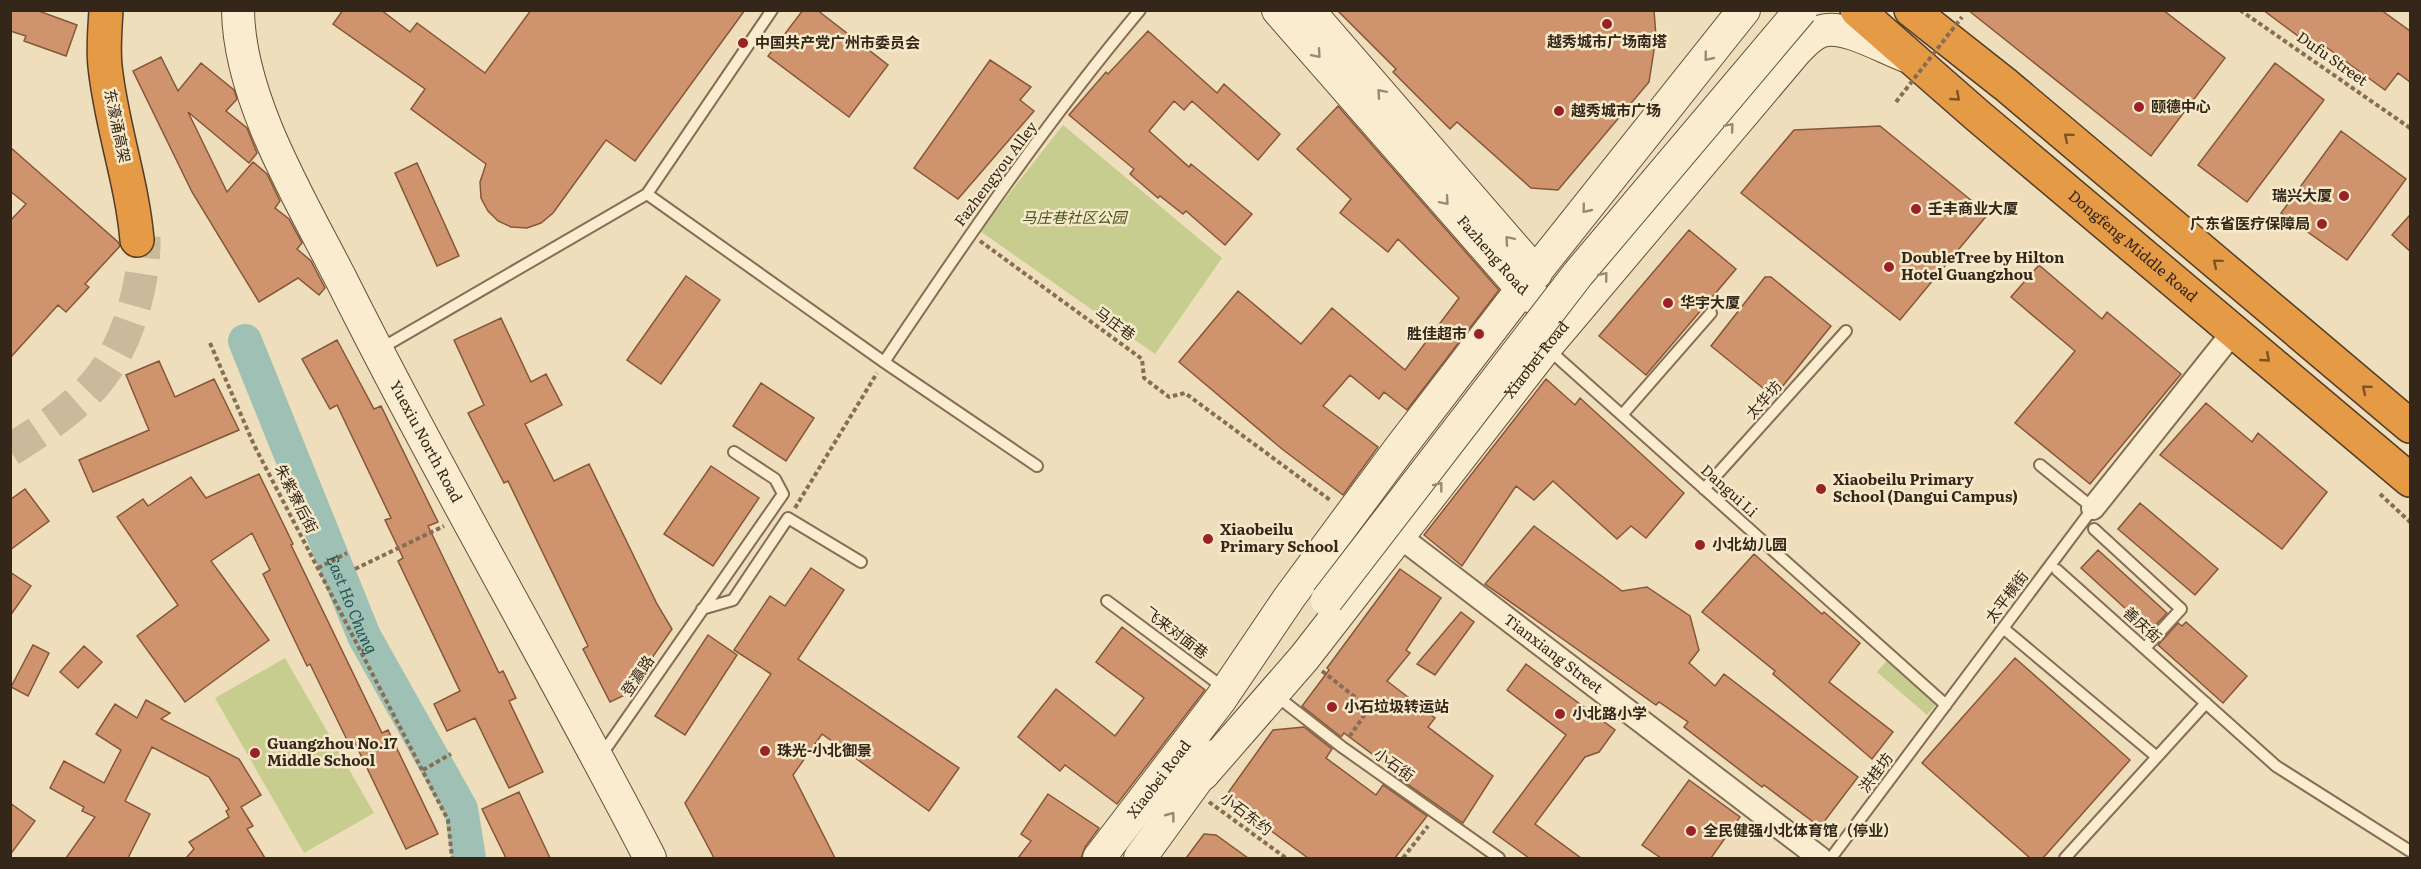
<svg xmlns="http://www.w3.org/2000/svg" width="2421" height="869" viewBox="0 0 2421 869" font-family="Literata,'Noto Sans SC',serif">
	<rect width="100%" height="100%" fill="#efdebb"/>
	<path fill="#c7cd8f" d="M1063,125L1222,258L1155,354L980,231Z
		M285,658L374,813L304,853L215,698Z
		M1889,658L1938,702L1927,715L1877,672Z"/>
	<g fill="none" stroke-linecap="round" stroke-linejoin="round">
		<path stroke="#9fc0b5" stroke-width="34" id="s1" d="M245,341L364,636L461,809L469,858"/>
	</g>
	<path fill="#cf946e" stroke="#875639" stroke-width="1.5" d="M10,10H36L77,25L66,56L24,41L26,36L10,31Z
		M343,10H381L410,32L417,23L485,73L531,10H745L635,161L606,140L553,213L541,223L527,228L511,227L498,221L488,211L481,198L480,182L486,164L411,109L425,89L333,24Z
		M803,10H817L888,65L849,117L768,56Z
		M1337,10H1654L1656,37L1649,82L1558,190L1531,188L1457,122L1450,129L1393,72L1396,69Z
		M1968,10H2163L2225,58L2151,156Z
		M2263,10H2381L2410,31V82L2398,73L2385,90L2326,47L2322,54Z
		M1148,31L1217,93L1224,84L1280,134L1258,160L1192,101L1184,110L1174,101L1149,131L1189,167L1191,164L1252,214L1225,245L1186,211L1183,214L1160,196L1158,198L1130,174L1134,169L1069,115L1106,72L1108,74Z
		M161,57L178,91L201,63L234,90L237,99L226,111L247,128L257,153L249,163L188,112L227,192L253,162L267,174L280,201L275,208L289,219L302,243L297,249L311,261L325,288L319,295L298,278L259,302L192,192L133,71Z
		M990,60L1031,87L1020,100L1034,111L958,199L914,168Z
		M2275,63L2324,100L2247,202L2198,165Z
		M1338,106L1499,290L1407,410L1384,392L1379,399L1350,375L1323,406L1378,447L1343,495L1282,449L1179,362L1238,291L1301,344L1332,308L1405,370L1459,298L1398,239L1388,252L1340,213L1351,199L1297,149Z
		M1880,126L1988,214L1900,320L1741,193L1794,130Z
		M2341,131L2406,179L2347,260L2281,213Z
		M10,147L118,242L120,246L85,284L89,287L66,312L58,305L10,358V221L26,204L10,191Z
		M417,163L459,256L437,266L395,173Z
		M2410,215V251L2392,235Z
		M1689,230L1736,269L1646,375L1599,336Z
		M2039,265L2102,319L2107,312L2181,374L2090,484L2015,423L2075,351L2011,297Z
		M686,276L720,300L661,384L627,360Z
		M1765,277H1771L1831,326L1774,397L1711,346Z
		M501,318L531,382L546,374L562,405L525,424L554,481L589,464L657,604L672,629L627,694L610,702L583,649L588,646L508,481L504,483L468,413L484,405L454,340Z
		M337,340L374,409L381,406L438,522L428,526L499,673L503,671L516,698L509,701L543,772L509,788L475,718L447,731L434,704L460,691L398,561L403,558L385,520L391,518L337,405L330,409L302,359Z
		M159,361L175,397L214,379L239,430L93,492L79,460L149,430L126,375Z
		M1546,379L1575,405L1580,398L1684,493L1646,538L1631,526L1617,539L1553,481L1534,500L1516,486L1462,566L1424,535Z
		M761,383L814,418L786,461L733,426Z
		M2206,403L2252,442L2258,433L2327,492L2282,549L2160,455Z
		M711,466L759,498L713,566L664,534Z
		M259,474L293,544L291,545L382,733L388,730L438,834L406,849L355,743L350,746L310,664L307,666L263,574L270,570L252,533L211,561L269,640L185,702L137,636L178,605L117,517L143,499L148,506L191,477L206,498Z
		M25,489L49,521L10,550V500Z
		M2140,503L2218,569L2195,595L2118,529Z
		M1534,526L1622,591L1647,587L1690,616L1699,650L1689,663L1715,686L1724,674L1858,777L1820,827L1764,785L1762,787L1684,727L1688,722L1659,702L1656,705L1485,584Z
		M2098,550L2167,613L2150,631L2081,568Z
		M1754,554L1822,614L1824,612L1860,643L1829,682L1893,732L1872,759L1773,674L1775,671L1702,612Z
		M811,568L844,590L798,659L959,768L929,811L822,734L793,775L835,858H714L685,803L771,674L734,650L770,596L785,606Z
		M1400,569L1441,598L1406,650L1410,653L1387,681L1435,718L1428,727L1493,776L1463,823L1393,774L1395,771L1344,733L1341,737L1302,706L1329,670L1327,668Z
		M10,572L31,586L10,616Z
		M1461,612L1474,622L1435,675L1417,664Z
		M2186,622L2247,676L2223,703L2158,645L2178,623L2182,626Z
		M1122,627L1205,690L1117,804L1065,765L1060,771L1018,737L1056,689L1115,736L1144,698L1096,662Z
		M708,635L737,655L685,735L655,716Z
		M33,645L49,653L28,696L11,687Z
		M84,646L102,662L78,688L60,672Z
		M2015,658L2130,760L2043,858H2030L1922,763Z
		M1526,664L1615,730L1599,752L1585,757L1535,824L1581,858H1529L1493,832L1566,735L1507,690Z
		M146,700L170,713L161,719L239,759L261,795L241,807L253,826L247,829L265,858H186L194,849L189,842L229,817L226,811L229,809L209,777L152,747L125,801L150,814L128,858H66L95,817L82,811L84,807L50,788L64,761L104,783L121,750L96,734L115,704L137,718Z
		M1304,727L1332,749L1326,758L1376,795L1383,785L1427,816L1395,858H1308L1225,797L1273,730Z
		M1689,780L1740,817L1711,858H1661L1642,845Z
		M519,792L550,858H506L482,809Z
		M1048,794L1099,828L1085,847L1081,858H1018L1031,841L1021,834Z
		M10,803L35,821L10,855Z
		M1204,834L1216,835L1248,858H1186Z"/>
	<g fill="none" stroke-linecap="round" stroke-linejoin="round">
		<path stroke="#cab99b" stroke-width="33" stroke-dasharray="33 16" stroke-linecap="butt" d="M10,450C40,431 71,411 95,384C127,347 145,285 144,237"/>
		<g stroke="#866e54" stroke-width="14">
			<path id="lane" d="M647,194L884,362L1037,466
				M380,349L647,194L772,10
				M1548,349L1946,705
				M884,362C965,241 1047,121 1140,10
				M1622,415L1711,313
				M1704,489L1846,331
				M2094,529L2181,609L2145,648
				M2057,570L2276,766L2410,851
				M1107,601L1224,688
				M702,609L733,600L788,518L861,562
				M2003,628L2157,757
				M1274,694L1342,747L1499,858
				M600,757L783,494L775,479L734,452
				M1831,858L2093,508L2040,465
				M2065,858L2206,703"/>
		</g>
		<g stroke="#866e54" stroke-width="26">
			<g id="street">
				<path d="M2093,508L2234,331"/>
				<path id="s2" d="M1399,536L1820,858"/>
			</g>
		</g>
		<g stroke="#684f38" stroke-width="34">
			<g id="secondary">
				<path id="s3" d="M238,10C239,99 301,201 341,279C439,475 550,664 650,858"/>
				<path id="s4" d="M1278,10L1522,289L1537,300"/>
				<path d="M1308,10L1536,273"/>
				<path id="s5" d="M1203,774L1304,658L1546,347L1796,51C1804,43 1811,34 1822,31C1844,24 1884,48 1906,56"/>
				<path id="s6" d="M1099,858L1220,700L1289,598L1400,448L1522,289L1744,10"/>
				<path d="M1140,858L1214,756"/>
			</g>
		</g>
		<g stroke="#533c29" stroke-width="36">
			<g id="highway">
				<path d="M106,10C105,29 103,48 105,66C111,125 132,181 137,240"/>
				<path id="s7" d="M1857,10L1978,116L2410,480"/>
				<path d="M1911,10L2006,85L2410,426"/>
			</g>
		</g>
		<path stroke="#866e54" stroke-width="4" stroke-dasharray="4.5 3" stroke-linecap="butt" d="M2240,10L2410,128
			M980,241L1142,359L1144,378L1169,397L1185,393L1330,500
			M210,343L254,445L448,820L452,858
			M2380,494L2410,522
			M795,508L877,373
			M318,568L347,553
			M355,569L444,526
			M1322,671L1369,708L1350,736
			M423,770L451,754
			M1209,802L1286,858
			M1403,858L1428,826"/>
		<use href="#lane" stroke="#faecce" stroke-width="10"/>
		<use href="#street" stroke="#faecce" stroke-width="22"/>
		<use href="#secondary" stroke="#faecce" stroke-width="32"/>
		<use href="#highway" stroke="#e59a45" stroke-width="33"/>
		<g stroke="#684f38" stroke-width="34" stroke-linecap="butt">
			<path id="secondary-bridge" d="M1327,600L1578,274L1801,10"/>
		</g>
		<path stroke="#866e54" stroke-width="4" stroke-dasharray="4.5 3" stroke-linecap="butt" d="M1896,102L1962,17"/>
		<use href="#secondary-bridge" stroke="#faecce" stroke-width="32"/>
	</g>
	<defs><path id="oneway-chevron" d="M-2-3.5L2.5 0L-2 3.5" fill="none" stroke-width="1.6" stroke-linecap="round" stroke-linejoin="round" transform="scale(1.5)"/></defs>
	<g stroke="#988974">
		<use href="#oneway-chevron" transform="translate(1317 54) rotate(49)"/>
		<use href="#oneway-chevron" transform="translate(1708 57) rotate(129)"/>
		<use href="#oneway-chevron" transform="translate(1381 93) rotate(-131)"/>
		<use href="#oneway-chevron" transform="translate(1730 127) rotate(-50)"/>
		<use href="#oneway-chevron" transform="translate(1445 201) rotate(49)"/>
		<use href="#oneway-chevron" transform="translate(1586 209) rotate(129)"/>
		<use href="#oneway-chevron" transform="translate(1509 240) rotate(-131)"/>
		<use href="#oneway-chevron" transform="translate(1604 276) rotate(-51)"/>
		<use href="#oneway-chevron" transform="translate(1439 486) rotate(-52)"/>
		<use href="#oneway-chevron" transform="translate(1171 816) rotate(-53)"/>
	</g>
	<g stroke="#7b542b">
		<use href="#oneway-chevron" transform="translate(1956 97) rotate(41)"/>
		<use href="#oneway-chevron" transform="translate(2068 137) rotate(-140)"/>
		<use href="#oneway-chevron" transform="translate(2217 263) rotate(-140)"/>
		<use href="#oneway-chevron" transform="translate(2266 358) rotate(41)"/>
		<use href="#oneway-chevron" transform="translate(2366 389) rotate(-140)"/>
	</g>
	<g fill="#982226" stroke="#f6e9ca" stroke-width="2">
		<circle cx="1607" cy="24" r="6"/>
		<circle cx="743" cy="43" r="6"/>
		<circle cx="2139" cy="107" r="6"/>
		<circle cx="1559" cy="111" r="6"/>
		<circle cx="2344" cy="196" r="6"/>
		<circle cx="1916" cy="209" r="6"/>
		<circle cx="2322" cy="224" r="6"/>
		<circle cx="1889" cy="267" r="6"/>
		<circle cx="1668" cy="303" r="6"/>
		<circle cx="1479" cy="334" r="6"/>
		<circle cx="1821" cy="489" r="6"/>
		<circle cx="1208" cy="539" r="6"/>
		<circle cx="1700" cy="545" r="6"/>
		<circle cx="1332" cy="707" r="6"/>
		<circle cx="1560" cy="714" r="6"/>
		<circle cx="765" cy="751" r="6"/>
		<circle cx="255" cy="753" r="6"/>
		<circle cx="1691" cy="831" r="6"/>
	</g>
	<g text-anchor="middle" stroke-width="5" stroke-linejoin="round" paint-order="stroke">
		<g font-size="15" font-weight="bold" fill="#35261a" stroke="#f6e9ca" text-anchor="start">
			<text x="1607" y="47" text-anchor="middle">越秀城市广场南塔</text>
			<text x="755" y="48">中国共产党广州市委员会</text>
			<text x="2151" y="112">颐德中心</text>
			<text x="1571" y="116">越秀城市广场</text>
			<text x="2332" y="201" text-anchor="end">瑞兴大厦</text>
			<text x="1928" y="214">壬丰商业大厦</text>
			<text x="2310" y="229" text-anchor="end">广东省医疗保障局</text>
			<text x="1901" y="263">DoubleTree by Hilton<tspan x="1901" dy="17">Hotel Guangzhou</tspan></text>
			<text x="1680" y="308">华宇大厦</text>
			<text x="1467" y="339" text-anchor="end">胜佳超市</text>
			<text x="1833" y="485">Xiaobeilu Primary<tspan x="1833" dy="17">School (Dangui Campus)</tspan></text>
			<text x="1220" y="535">Xiaobeilu<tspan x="1220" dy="17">Primary School</tspan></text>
			<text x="1712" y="550">小北幼儿园</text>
			<text x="1344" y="712">小石垃圾转运站</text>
			<text x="1572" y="719">小北路小学</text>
			<text x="267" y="749">Guangzhou No.17<tspan x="267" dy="17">Middle School</tspan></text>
			<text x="777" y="756">珠光-小北御景</text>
			<text x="1703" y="836">全民健强小北体育馆（停业）</text>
		</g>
		<g font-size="15" fill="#35261a" stroke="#f6e9ca">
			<text transform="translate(2332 59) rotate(35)" y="5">Dufu Street</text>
			<text transform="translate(117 126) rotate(78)" y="5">东濠涌高架</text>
			<text transform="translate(996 174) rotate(-53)" y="5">Fazhengyou Alley</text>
			<text dy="5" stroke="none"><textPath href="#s7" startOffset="363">Dongfeng Middle Road</textPath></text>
			<text dy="5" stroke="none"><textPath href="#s4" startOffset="326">Fazheng Road</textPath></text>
			<text transform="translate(1115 324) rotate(36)" y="5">马庄巷</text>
			<text dy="5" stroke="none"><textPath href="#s5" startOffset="532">Xiaobei Road</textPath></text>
			<text transform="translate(1764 400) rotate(-48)" y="5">太华坊</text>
			<text dy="5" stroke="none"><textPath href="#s3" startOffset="474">Yuexiu North Road</textPath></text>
			<text transform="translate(1729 491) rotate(42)" y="5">Dangui Li</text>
			<text transform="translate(296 499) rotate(63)" y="5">朱紫寮后街</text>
			<text transform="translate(2007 597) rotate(-53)" y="5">太平横街</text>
			<text transform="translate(2142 625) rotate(42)" y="5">善庆街</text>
			<text transform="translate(1176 633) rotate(37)" y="5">飞来对面巷</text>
			<text dy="5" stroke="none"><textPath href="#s2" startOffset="194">Tianxiang Street</textPath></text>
			<text transform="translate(638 676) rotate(-56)" y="5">登瀛路</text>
			<text transform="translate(1394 765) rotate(35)" y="5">小石街</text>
			<text transform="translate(1876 773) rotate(-53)" y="5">洪桂坊</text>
			<text dy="5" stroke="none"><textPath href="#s6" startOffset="99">Xiaobei Road</textPath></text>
			<text transform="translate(1246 814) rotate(37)" y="5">小石东约</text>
		</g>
		<g font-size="15" font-style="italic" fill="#475220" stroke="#f6e9ca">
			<text x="1074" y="223">马庄巷社区公园</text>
		</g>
		<g font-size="16" font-style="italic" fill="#285551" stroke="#f6e9ca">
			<text dy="6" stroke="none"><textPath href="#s1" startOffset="284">East Ho Chung</textPath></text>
		</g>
	</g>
	<rect width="2421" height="869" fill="none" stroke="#35261a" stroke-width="24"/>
</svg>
